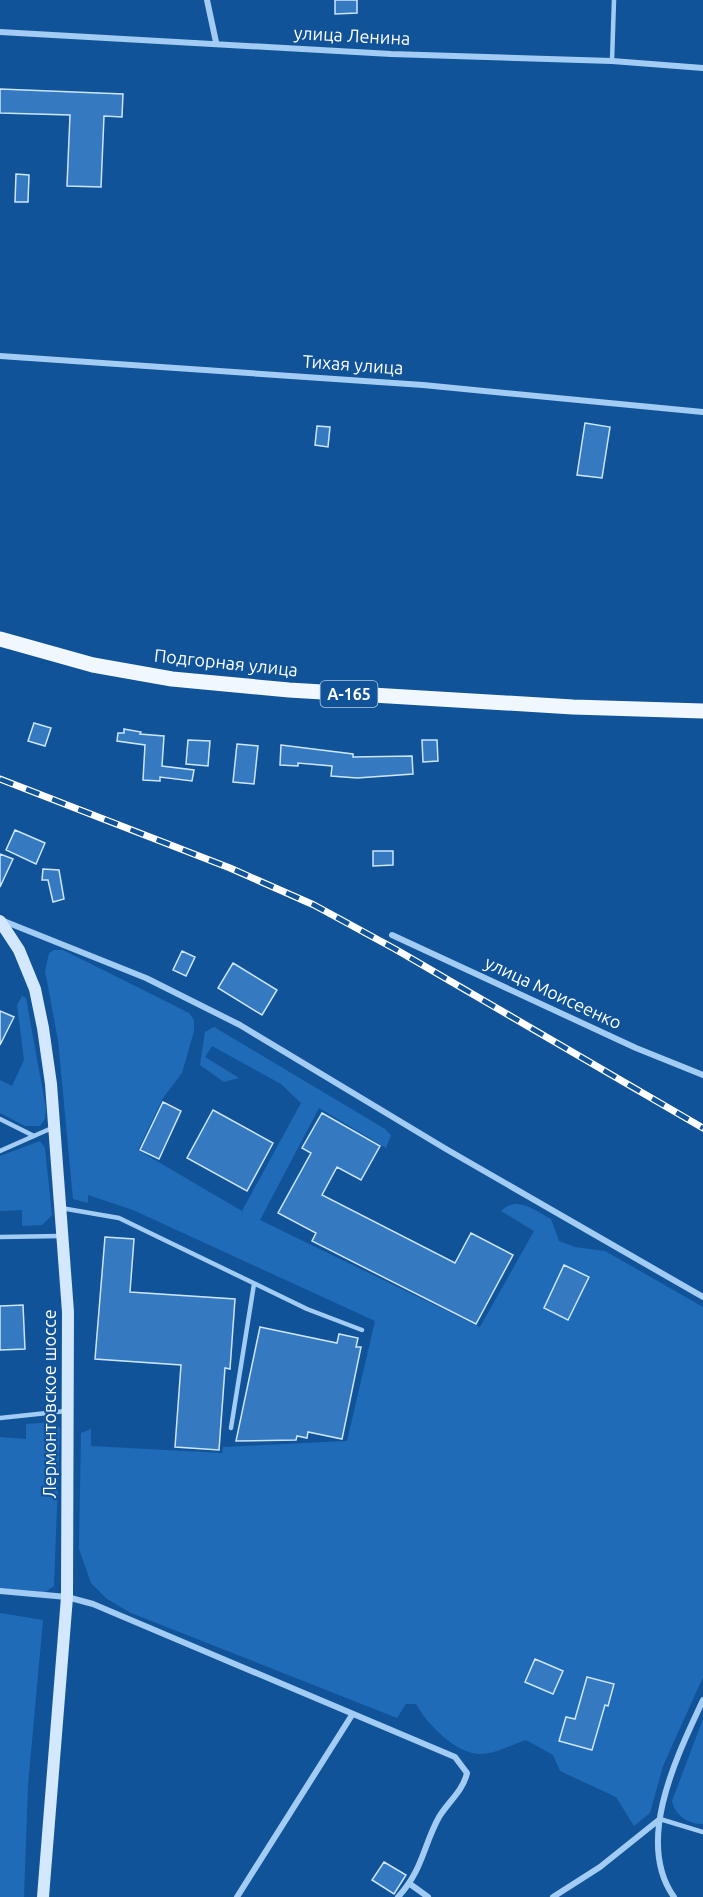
<svg xmlns="http://www.w3.org/2000/svg" width="703" height="1897" viewBox="0 0 703 1897" font-family="Ubuntu,sans-serif">
	<rect width="100%" height="100%" fill="#115399"/>
	<path fill="#206bb7" d="M54,950H63L189,1013L194,1020V1031L182,1073L163,1098L138,1150L242,1211L301,1103L281,1084L212,1046L205,1057L239,1078L224,1082L200,1065L205,1032L214,1027L385,1129L391,1135L386,1148L319,1108L260,1220L480,1327L534,1231L501,1211C517,1195 534,1210 551,1219L559,1241L575,1247L605,1251L703,1307V1677L663,1766L650,1813L634,1826L616,1797L560,1771L553,1755L526,1740C513,1744 495,1754 481,1754C456,1754 428,1725 416,1704H406L397,1718L131,1613L107,1599L91,1583L79,1549L81,1433L91,1429V1446L222,1453L223,1447L347,1441L375,1321L133,1210L88,1195V1203L73,1199L58,1040L45,971L49,953Z
		M22,996L26,998L46,1109L45,1119L40,1126H25L0,1113V1080L12,1086L24,1060L17,1005Z
		M40,1141L45,1148L52,1215L42,1225L22,1226V1210L0,1211V1156Z
		M54,1422L60,1428L54,1586L43,1594L0,1589V1437L26,1439V1424Z
		M0,1613L43,1620L28,1785L24,1897H0Z
		M703,1719V1824C689,1824 675,1816 672,1801Z"/>
	<path fill="#357ac0" stroke="#cce5fe" stroke-width="1.5" d="M335,0H357V13L335,14Z
		M0,89L123,94L122,117L104,116L101,187L67,186L70,115L0,113Z
		M16,174L29,175L28,202H15Z
		M585,423L610,427L602,478L577,475Z
		M317,426L330,427L328,447L315,445Z
		M34,723L51,728L45,746L28,741Z
		M124,729L141,732L140,734L164,736L162,766L194,770L192,781L160,777V781L143,780L145,745L117,741L118,733H124Z
		M188,740L210,741L208,766L186,764Z
		M422,740H437L438,761L423,762Z
		M237,744L258,746L254,784L233,782Z
		M281,745L353,754V757L412,756L413,774L357,778L331,776L332,766L298,763V766L280,765Z
		M15,830L45,843L36,864L6,850Z
		M373,851H393V865L373,866Z
		M0,854L13,859L0,887Z
		M43,869L59,870L64,899L53,902L48,880H42Z
		M182,951L195,957L186,976L173,970Z
		M233,963L277,990L262,1015L218,988Z
		M0,1011L14,1017L0,1045Z
		M163,1102L181,1111L159,1159L140,1150Z
		M213,1110L273,1143L247,1191L187,1158Z
		M322,1113L380,1146L361,1180L337,1167L322,1195L455,1263L471,1233L513,1255L476,1324L312,1241L316,1233L278,1213L311,1153L302,1148Z
		M105,1237L134,1239L130,1292L235,1299L230,1369L225,1368L219,1450L175,1447L181,1365L95,1359Z
		M564,1265L589,1277L568,1320L544,1308Z
		M23,1305L25,1349L0,1350V1306Z
		M260,1327L337,1343L339,1334L358,1338L356,1347H361L342,1439L308,1432L307,1438L297,1436L296,1440L236,1441Z
		M535,1659L563,1671L553,1694L525,1682Z
		M587,1677L614,1684L608,1706L605,1705L592,1750L559,1741L566,1717L575,1719Z
		M384,1862L406,1875L394,1894L372,1880Z"/>
	<g fill="none" stroke-linecap="round" stroke-linejoin="round">
		<path stroke="#a3ccf4" stroke-width="4.5" d="M612,61L614,0
			M0,1119L34,1136
			M0,1151L52,1128
			M61,1208L119,1218L307,1309L362,1330
			M0,1237L61,1236
			M0,1418L66,1411
			M231,1428L254,1284
			M660,1819L703,1832"/>
		<path stroke="#a3ccf4" stroke-width="6" d="M207,0L216,42
			M0,32L391,54L612,61L703,68
			M0,356L423,385L703,412
			M1,920L146,978L240,1025L446,1149L703,1297
			M392,935L636,1048L703,1075
			M0,1591L67,1597L93,1604L455,1757L467,1773C463,1791 448,1802 439,1817C423,1846 423,1870 398,1897
			M410,1884L428,1897
			M237,1897L352,1715
			M553,1897L600,1867L660,1819
			M674,1897C634,1841 678,1754 703,1700"/>
		<path stroke="#d3e7fd" stroke-width="12" d="M0,921L19,950L35,989L43,1028L51,1084L68,1312L67,1597L43,1897"/>
		<path stroke="#f0f7ff" stroke-width="15" d="M0,639L93,665L172,679L289,690L573,707L703,711"/>
		<g stroke="#fff" stroke-width="7">
			<path id="rail" d="M0,779L230,868L314,905L395,949L703,1128"/>
		</g>
		<use href="#rail" stroke="#115399" stroke-width="4.5" stroke-dasharray="14" stroke-linecap="butt"/>
	</g>
	<g text-anchor="middle" stroke-width="4.5" stroke-linejoin="round" paint-order="stroke">
		<rect fill="#115399" stroke="#b8cbe0" stroke-width="1.5" x="320.5" y="681" width="57" height="26" rx="4.5"/>
		<g font-size="16" font-weight="bold" fill="#fff">
			<text x="349" y="700">А-165</text>
		</g>
		<g font-size="18" fill="#fff" stroke="#115399">
			<text transform="translate(352 36) rotate(3)" y="6">улица Ленина</text>
			<text transform="translate(353 365) rotate(4)" y="6">Тихая улица</text>
			<text transform="translate(226 663) rotate(6)" y="6">Подгорная улица</text>
			<text transform="translate(553 993) rotate(25)" y="6">улица Моисеенко</text>
			<text transform="translate(50 1404) rotate(-90)" y="6">Лермонтовское шоссе</text>
		</g>
	</g>
</svg>
